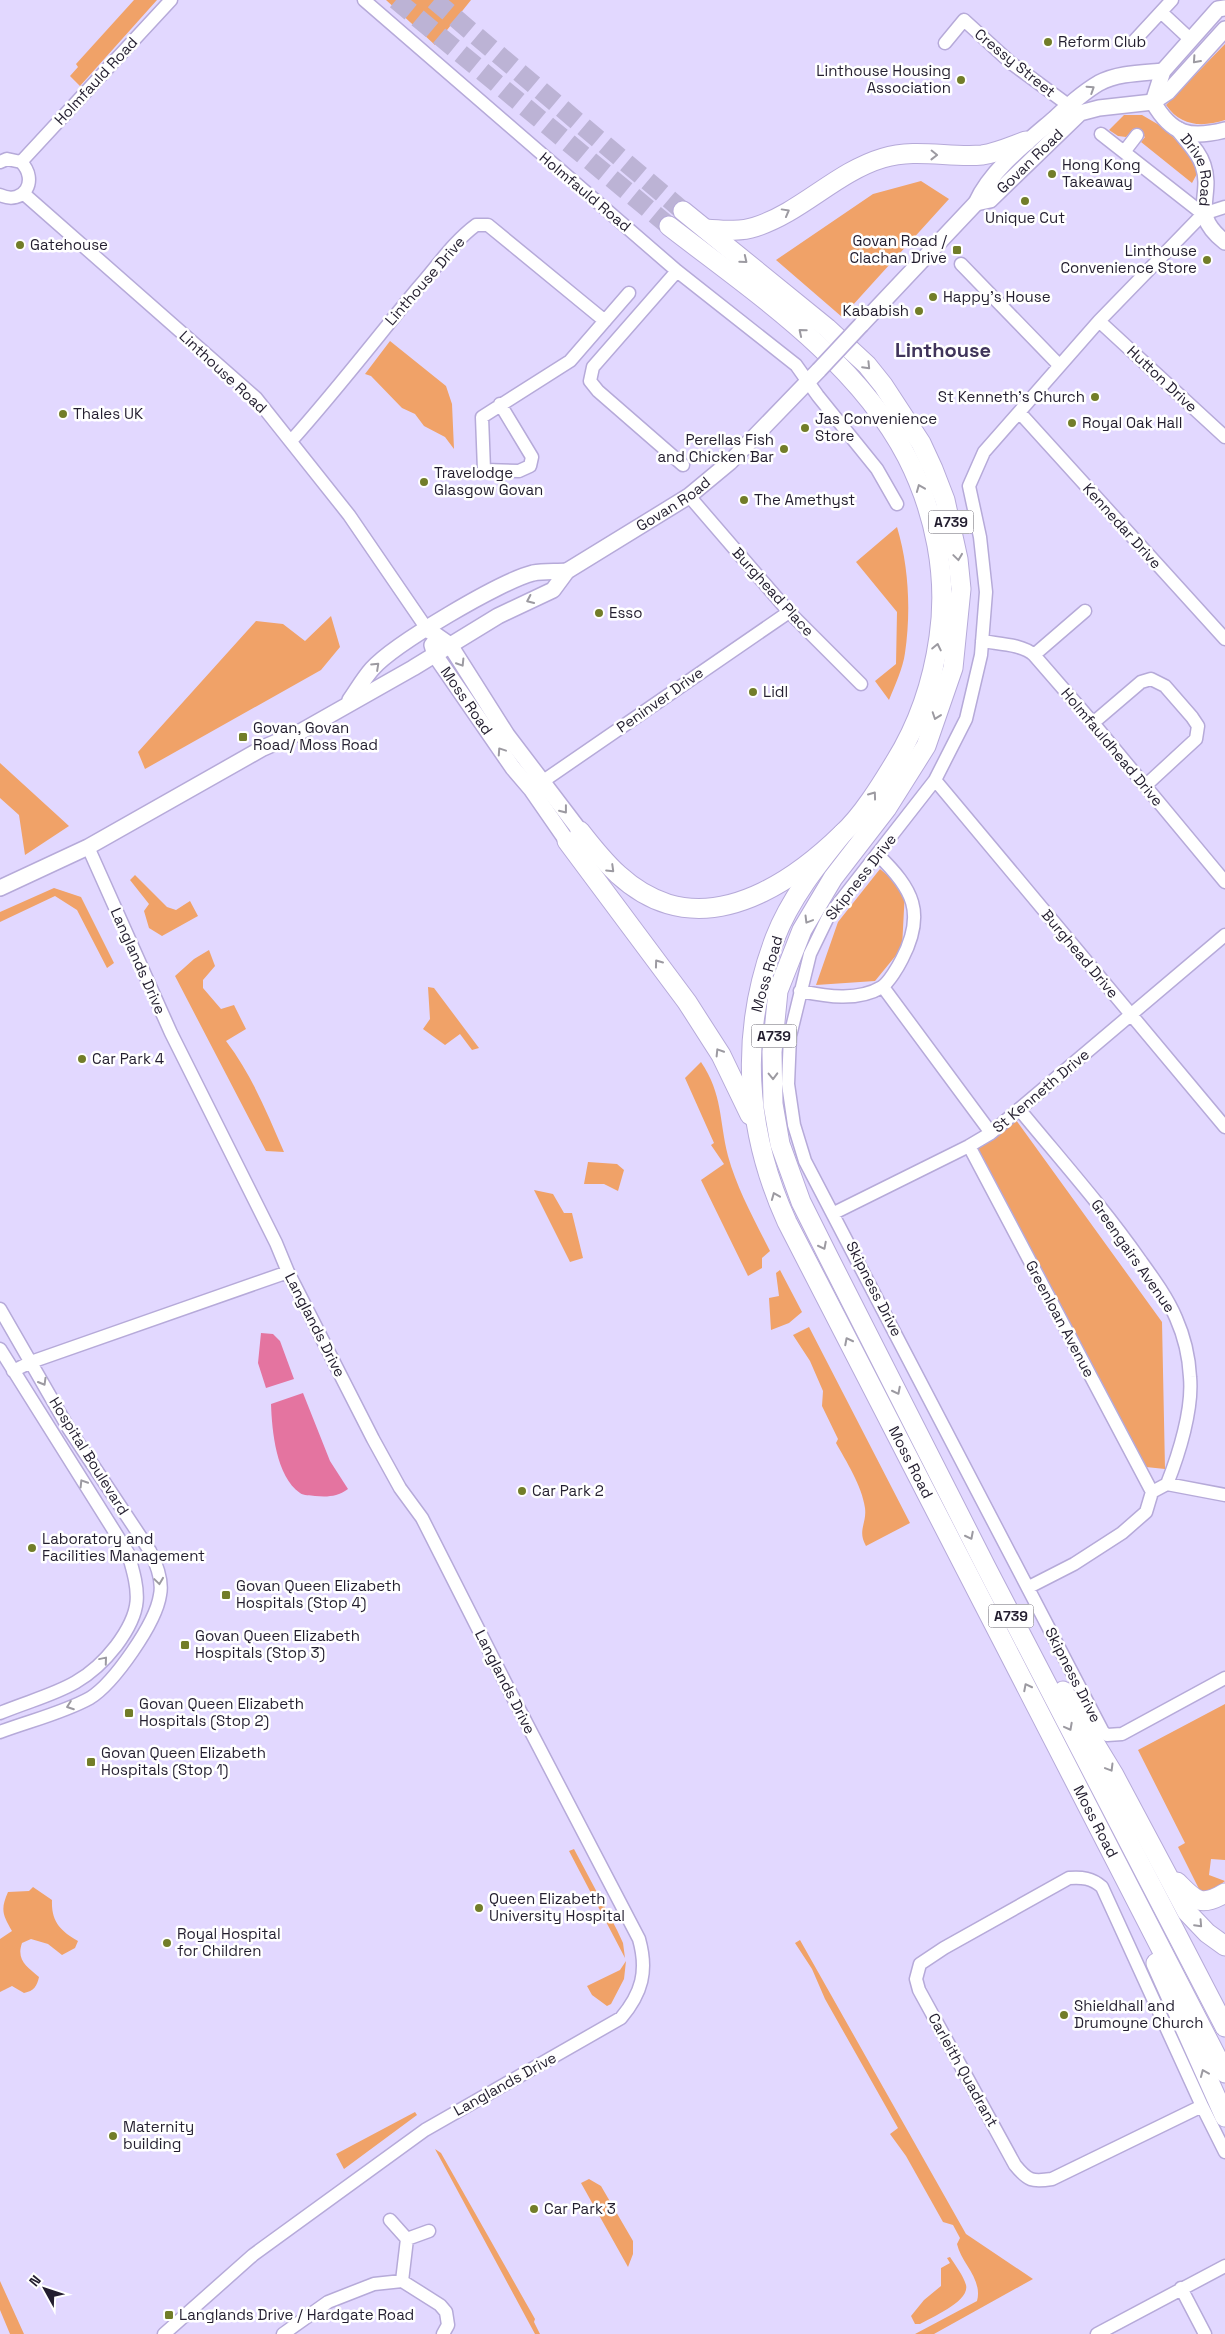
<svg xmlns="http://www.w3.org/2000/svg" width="1225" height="2334" viewBox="0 0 1225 2334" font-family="'Space Grotesk',sans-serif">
	<rect width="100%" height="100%" fill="#e2d8ff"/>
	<path fill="#f0a268" d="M134,0H157L80,86L70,76L78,67L76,64Z
		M386,0H471L435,45Z
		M1225,44V120C1203,127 1181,127 1166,105Z
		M1124,115H1142L1166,129L1191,157L1198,172L1192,183L1141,142L1145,137L1133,129L1126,137L1118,136L1109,130Z
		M921,181L949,199L842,317L776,260L873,194Z
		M390,341L446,386L452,404L454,449L445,437L424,426L415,414L402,408L371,376L365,374Z
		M897,527C909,567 911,612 905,653C903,668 895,685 889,700L875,681L896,664L897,612L856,562Z
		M331,616L340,647L321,670L145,769L138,752L256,621L283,624L305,641Z
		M0,763L69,826L25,855L19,815L0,798Z
		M880,869L905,890L902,948L875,981L816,985L838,922Z
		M135,875L167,907L176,910L190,901L198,916L162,936L149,928L144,911L149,904L130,880Z
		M54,888L81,897L114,963L107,968L77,910L55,896L0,922V912Z
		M209,950L215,966L203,980V988L221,1009L234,1005L246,1029L226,1041C252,1075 267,1113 284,1152L266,1151L175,976L194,959Z
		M428,987L434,988L479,1048L472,1050L460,1034L445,1045L423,1029L430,1019Z
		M701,1062C723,1095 719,1120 728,1156C737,1189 755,1221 770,1251L762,1258V1268L748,1276L701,1180L724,1164L711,1145L714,1143L685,1078Z
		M1016,1120L1162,1322L1165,1469L1146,1467L975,1150Z
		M588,1162L617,1164L624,1170L618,1191L604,1184H584Z
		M534,1190L553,1194L564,1213H572L583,1258L570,1262Z
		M780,1270L802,1312L789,1323L771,1330L769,1298L779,1296L776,1273Z
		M809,1327L910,1523L866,1546C857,1530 867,1524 865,1508C862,1486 846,1461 836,1443L838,1439L822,1406L823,1391L810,1361L793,1335Z
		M1225,1704V1860L1211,1859L1209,1875L1225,1881L1212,1891L1201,1893L1178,1847L1185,1843L1138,1750Z
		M574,1849L617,1930L623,1943L625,1958L569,1851Z
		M33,1887L52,1900C51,1922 61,1931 78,1941L75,1948L62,1955L48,1944L31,1939L22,1943C16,1960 27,1967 39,1977C37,1986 34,1991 24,1993L12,1986L0,1992V1939L12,1931C3,1915 0,1910 8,1892L29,1891Z
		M800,1940L966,2234L1033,2279L934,2334H915L977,2301C983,2279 961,2263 957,2244L960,2238L953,2225L943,2222L906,2156L890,2134L898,2128L825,1999L812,1969L795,1943Z
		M626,1961L624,1979L611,2004L607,2006L592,1995L587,1986L620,1970Z
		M415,2112L417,2115L344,2169L336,2154Z
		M435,2149L441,2153L535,2319L534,2322L540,2334H535Z
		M589,2179L601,2186L633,2241V2254L628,2267L581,2183Z
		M950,2257C955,2265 963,2275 966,2285C970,2301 932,2317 920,2324H915L911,2316L924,2300L941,2286V2268L950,2263L947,2258Z
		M0,2281L24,2334H10L0,2310Z"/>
	<path fill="#e474a0" d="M261,1333L273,1334L280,1341L294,1379L266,1388L258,1363Z
		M303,1393L330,1461L348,1489C337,1497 327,1497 315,1496C310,1495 304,1496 300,1493C276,1476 272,1431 271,1404Z"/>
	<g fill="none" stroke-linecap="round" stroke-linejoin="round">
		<path stroke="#bcb3d5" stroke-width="19" stroke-dasharray="19 9" stroke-linecap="butt" d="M396,0L669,226
			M434,0L683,211"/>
		<g stroke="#b6aad9" stroke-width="15">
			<path id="minor" d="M364,0L677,271L796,365L818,396L877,469L897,504
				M1161,12L1191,40
				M1135,40L1172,0
				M945,43L964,20L1011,63L1075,110
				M1101,134L1203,214
				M1124,152L1137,135
				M0,162L7,159L21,162C39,180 24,206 0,195
				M21,162L171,0
				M23,193L256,398L349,515L427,629
				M1225,207L1203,214L1099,321L984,452L969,486L980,537L986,592L981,655L966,719L935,780L828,917L810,954L790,1036L788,1084L794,1125L805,1161L1103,1732L1107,1735L1122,1734L1225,1678
				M961,264L1059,365
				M677,271L593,367L590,381L598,391L683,465
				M1099,321L1225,437
				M500,404L532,457L530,466L519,471L484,470L482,417L570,361L629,293
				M1020,413L1225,639
				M291,441C335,392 375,340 417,289C436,268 453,242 476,225H488L605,321
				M689,496L789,612L861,684
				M982,641C998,644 1022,644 1034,655L1093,723L1225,882
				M1034,655L1085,611
				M1093,723L1141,682L1151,679L1165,686L1192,717L1198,726L1196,739L1145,786
				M935,780L1225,1127
				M536,786L789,612
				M88,847L171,1033L276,1243L288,1272L373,1439L400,1488L422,1518L506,1684L639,1939C648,1971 642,1993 621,2018L425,2130L253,2255L164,2334
				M883,987L991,1133
				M800,991C826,996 857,1002 882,987C889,982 898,967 902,959C926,913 913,889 878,855
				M1019,1109C1060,1159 1103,1207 1140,1260C1153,1278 1167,1297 1176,1318C1184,1336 1189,1357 1190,1377C1193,1409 1179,1454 1167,1484
				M969,1146L1152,1492
				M834,1213L969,1146L991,1133L1225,935
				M0,1309L69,1429L150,1551C156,1563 163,1581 160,1595C156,1623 114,1683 90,1698C63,1713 29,1721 0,1732
				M0,1349L128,1553C140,1594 143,1610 116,1646C82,1690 49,1693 0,1713
				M13,1371L31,1362L288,1272
				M1029,1587L1074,1564L1122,1533L1146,1512L1152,1492L1167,1484L1225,1495
				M1202,2106L1052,2179C1032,2182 1028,2181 1015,2165L919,1990L916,1979L920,1964L944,1948L1069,1878C1082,1877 1092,1878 1102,1887L1202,2106L1225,2152
				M390,2220L407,2239L429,2231
				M402,2281L407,2239
				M1181,2288L1205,2334
				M283,2334L328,2302L374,2284L402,2281L440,2305L446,2312L448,2325L443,2334
				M1097,2334L1225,2266"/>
		</g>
		<g stroke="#b6aad9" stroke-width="18">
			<g id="tertiary">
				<path d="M1225,8L1218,9L1163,71L1153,102C1172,135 1190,139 1225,130"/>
				<path id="s1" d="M1179,130C1187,141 1199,152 1203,165C1214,197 1188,213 1225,242"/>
				<path id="s2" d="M976,203L990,200L1080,113L1099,108L1153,102L1168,92L1225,29"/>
				<path d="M861,325L976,203C991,170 1027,142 1054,119C1068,106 1082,93 1099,83C1118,73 1142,73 1163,71"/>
				<path d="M427,629L450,645L507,735L580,831"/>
				<path id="s3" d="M432,645L435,655L513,768L531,789L567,841"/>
				<path d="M350,700C357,690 364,678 372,669C394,644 501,581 533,573C544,571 557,572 567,571"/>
				<path id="s4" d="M0,888L88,847L263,748L300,732L413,668L498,616L553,590L567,571L689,496L730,462L819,370"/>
			</g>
		</g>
		<g stroke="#b6aad9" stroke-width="21">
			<g id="primary">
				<path d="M683,211L827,328L867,365L883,385L921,443L933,469L945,500L958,559L961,589L953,668L926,746L887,808L833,878L802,930L778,991L772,1052L773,1104L780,1144L801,1202L828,1256L986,1567L1225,2027"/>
				<path d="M706,229C722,230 740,232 755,227C802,212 836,172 883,158C915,148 950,158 982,155C997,153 1012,146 1026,141"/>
				<path d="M580,831C604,862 629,892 668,904C732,923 798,877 842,834C862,816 881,785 895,762C918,725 933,680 939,637C948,576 935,512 907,457C857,360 754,292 669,226"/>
				<path id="s5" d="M843,833C817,865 790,899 775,938C739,1033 745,1130 787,1222L1225,2073"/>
				<path d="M567,841L687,1002L721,1055L750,1115"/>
				<path d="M1063,1691L1114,1775L1187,1912L1207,1933L1225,1946"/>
				<path d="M1177,1882C1195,1900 1200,1908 1225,1893"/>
				<path d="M1156,1963L1225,2117"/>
			</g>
		</g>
		<use href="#minor" stroke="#fff" stroke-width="12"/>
		<use href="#tertiary" stroke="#fff" stroke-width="15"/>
		<use href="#primary" stroke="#fff" stroke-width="19"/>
		<g stroke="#b6aad9" stroke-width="18" stroke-linecap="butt">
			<path id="tertiary-bridge" d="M819,370L861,325"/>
		</g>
		<use href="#tertiary-bridge" stroke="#fff" stroke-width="15"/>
	</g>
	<defs><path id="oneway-chevron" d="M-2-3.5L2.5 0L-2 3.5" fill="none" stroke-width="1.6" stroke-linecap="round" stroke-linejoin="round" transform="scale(1.25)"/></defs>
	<g stroke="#9c9aa1">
		<use href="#oneway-chevron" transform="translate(1196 60) rotate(132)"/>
		<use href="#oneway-chevron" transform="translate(1091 89) rotate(-33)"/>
		<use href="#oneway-chevron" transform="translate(934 155) rotate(1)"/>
		<use href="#oneway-chevron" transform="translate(786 212) rotate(-29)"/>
		<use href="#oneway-chevron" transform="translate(744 260) rotate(39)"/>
		<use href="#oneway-chevron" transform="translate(802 332) rotate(-140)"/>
		<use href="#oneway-chevron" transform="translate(867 366) rotate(46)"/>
		<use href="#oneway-chevron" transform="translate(920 488) rotate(-112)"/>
		<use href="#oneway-chevron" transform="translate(958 557) rotate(82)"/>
		<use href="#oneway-chevron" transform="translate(530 600) rotate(155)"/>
		<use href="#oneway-chevron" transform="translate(937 647) rotate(-78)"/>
		<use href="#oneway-chevron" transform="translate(461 663) rotate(58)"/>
		<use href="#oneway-chevron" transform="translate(376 666) rotate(-43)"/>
		<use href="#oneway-chevron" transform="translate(936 716) rotate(109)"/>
		<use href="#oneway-chevron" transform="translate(501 751) rotate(-124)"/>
		<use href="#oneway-chevron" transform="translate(873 795) rotate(-54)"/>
		<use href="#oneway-chevron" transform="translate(564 810) rotate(52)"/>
		<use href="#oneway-chevron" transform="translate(611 869) rotate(44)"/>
		<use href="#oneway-chevron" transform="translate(808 920) rotate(121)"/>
		<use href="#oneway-chevron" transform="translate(658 963) rotate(-126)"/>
		<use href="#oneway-chevron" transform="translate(719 1052) rotate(-122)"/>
		<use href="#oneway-chevron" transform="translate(773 1076) rotate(89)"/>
		<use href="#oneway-chevron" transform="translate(775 1196) rotate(-112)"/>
		<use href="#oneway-chevron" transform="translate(823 1246) rotate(63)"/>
		<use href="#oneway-chevron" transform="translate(848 1341) rotate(-117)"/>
		<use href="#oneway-chevron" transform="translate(43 1382) rotate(60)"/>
		<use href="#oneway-chevron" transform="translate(897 1391) rotate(63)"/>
		<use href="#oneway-chevron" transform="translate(83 1483) rotate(-122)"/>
		<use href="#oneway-chevron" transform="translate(970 1536) rotate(63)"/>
		<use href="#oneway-chevron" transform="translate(159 1581) rotate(82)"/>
		<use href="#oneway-chevron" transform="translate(104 1660) rotate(-50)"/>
		<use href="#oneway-chevron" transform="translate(1027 1687) rotate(-117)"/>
		<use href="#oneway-chevron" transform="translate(70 1706) rotate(160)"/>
		<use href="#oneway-chevron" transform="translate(1069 1727) rotate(62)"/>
		<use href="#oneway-chevron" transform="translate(1110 1768) rotate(59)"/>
		<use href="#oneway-chevron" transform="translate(1199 1924) rotate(47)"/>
		<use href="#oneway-chevron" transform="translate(1204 2073) rotate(-113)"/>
	</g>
	<g fill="#727d29" stroke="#fff" stroke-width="2">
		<circle cx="1048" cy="42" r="5"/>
		<circle cx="961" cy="80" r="5"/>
		<circle cx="1052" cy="174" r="5"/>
		<circle cx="1025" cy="201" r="5"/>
		<circle cx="20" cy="245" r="5"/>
		<rect x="952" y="245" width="10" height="10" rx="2.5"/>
		<circle cx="1207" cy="260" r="5"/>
		<circle cx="933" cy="297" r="5"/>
		<circle cx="919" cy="311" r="5"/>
		<circle cx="1095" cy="397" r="5"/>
		<circle cx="63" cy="414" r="5"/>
		<circle cx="1072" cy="423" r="5"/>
		<circle cx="805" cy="428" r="5"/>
		<circle cx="784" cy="449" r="5"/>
		<circle cx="424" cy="482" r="5"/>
		<circle cx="744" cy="500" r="5"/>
		<circle cx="599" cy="613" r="5"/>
		<circle cx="753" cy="692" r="5"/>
		<rect x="238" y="732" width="10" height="10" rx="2.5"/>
		<circle cx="82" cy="1059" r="5"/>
		<circle cx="522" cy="1491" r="5"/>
		<circle cx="32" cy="1548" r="5"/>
		<rect x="221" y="1590" width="10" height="10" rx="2.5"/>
		<rect x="180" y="1640" width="10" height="10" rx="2.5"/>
		<rect x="124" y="1708" width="10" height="10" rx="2.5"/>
		<rect x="86" y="1757" width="10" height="10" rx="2.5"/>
		<circle cx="479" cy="1908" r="5"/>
		<circle cx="167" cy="1943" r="5"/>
		<circle cx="1064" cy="2015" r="5"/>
		<circle cx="113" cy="2136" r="5"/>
		<circle cx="534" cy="2209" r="5"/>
		<rect x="164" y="2310" width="10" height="10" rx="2.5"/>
	</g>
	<g text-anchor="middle" stroke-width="5" stroke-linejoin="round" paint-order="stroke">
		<g fill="#fff" stroke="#65626d" stroke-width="1">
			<rect x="928.5" y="510.5" width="45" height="23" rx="4"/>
			<rect x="751.5" y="1024.5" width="45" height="23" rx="4"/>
			<rect x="988.5" y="1604.5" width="45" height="23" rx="4"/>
		</g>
		<g font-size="14" font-weight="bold" fill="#231e2f">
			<text x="951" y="527">A739</text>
			<text x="774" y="1041">A739</text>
			<text x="1011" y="1621">A739</text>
		</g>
		<g font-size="15" fill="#231e2f" stroke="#fff" text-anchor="start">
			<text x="1058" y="47">Reform Club</text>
			<text x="951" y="76" text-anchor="end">Linthouse Housing<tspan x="951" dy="17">Association</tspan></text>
			<text x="1062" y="170">Hong Kong<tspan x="1062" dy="17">Takeaway</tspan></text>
			<text x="1025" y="223" text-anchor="middle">Unique Cut</text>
			<text x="947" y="246" text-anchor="end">Govan Road /<tspan x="947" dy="17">Clachan Drive</tspan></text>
			<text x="30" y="250">Gatehouse</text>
			<text x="1197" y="256" text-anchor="end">Linthouse<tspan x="1197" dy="17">Convenience Store</tspan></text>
			<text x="943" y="302">Happy's House</text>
			<text x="909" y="316" text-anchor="end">Kababish</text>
			<text x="1085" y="402" text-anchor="end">St Kenneth's Church</text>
			<text x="73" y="419">Thales UK</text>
			<text x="815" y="424">Jas Convenience<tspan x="815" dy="17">Store</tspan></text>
			<text x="1082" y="428">Royal Oak Hall</text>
			<text x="774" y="445" text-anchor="end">Perellas Fish<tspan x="774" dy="17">and Chicken Bar</tspan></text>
			<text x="434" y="478">Travelodge<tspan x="434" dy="17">Glasgow Govan</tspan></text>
			<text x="754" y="505">The Amethyst</text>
			<text x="609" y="618">Esso</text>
			<text x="763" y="697">Lidl</text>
			<text x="253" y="733">Govan, Govan<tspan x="253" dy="17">Road/ Moss Road</tspan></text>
			<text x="92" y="1064">Car Park 4</text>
			<text x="532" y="1496">Car Park 2</text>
			<text x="42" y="1544">Laboratory and<tspan x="42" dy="17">Facilities Management</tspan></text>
			<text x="236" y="1591">Govan Queen Elizabeth<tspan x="236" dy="17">Hospitals (Stop 4)</tspan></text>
			<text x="195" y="1641">Govan Queen Elizabeth<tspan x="195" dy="17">Hospitals (Stop 3)</tspan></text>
			<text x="139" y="1709">Govan Queen Elizabeth<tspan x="139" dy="17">Hospitals (Stop 2)</tspan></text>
			<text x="101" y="1758">Govan Queen Elizabeth<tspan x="101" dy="17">Hospitals (Stop 1)</tspan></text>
			<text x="489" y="1904">Queen Elizabeth<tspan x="489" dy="17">University Hospital</tspan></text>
			<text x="177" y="1939">Royal Hospital<tspan x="177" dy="17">for Children</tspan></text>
			<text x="1074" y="2011">Shieldhall and<tspan x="1074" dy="17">Drumoyne Church</tspan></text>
			<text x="123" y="2132">Maternity<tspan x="123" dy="17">building</tspan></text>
			<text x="544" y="2214">Car Park 3</text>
			<text x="179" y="2320">Langlands Drive / Hardgate Road</text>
		</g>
		<g font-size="15" fill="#231e2f" stroke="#fff">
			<text transform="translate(1015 63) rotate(39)" y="5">Cressy Street</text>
			<text transform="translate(96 81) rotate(-47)" y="5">Holmfauld Road</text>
			<text dy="5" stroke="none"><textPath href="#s2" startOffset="70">Govan Road</textPath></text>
			<text dy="5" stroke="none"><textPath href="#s1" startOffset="46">Drive Road</textPath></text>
			<text transform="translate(585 192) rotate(40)" y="5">Holmfauld Road</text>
			<text transform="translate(425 281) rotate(-49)" y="5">Linthouse Drive</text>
			<text transform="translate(223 372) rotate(43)" y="5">Linthouse Road</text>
			<text transform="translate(1162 379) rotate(43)" y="5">Hutton Drive</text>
			<text dy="5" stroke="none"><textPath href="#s4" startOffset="778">Govan Road</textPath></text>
			<text transform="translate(1122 526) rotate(48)" y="5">Kennedar Drive</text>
			<text transform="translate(773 592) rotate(48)" y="5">Burghead Place</text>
			<text transform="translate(660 700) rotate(-35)" y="5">Peninver Drive</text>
			<text dy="5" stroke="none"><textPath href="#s3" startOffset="66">Moss Road</textPath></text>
			<text transform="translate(1112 747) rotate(50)" y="5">Holmfauldhead Drive</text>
			<text transform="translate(861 877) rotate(-52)" y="5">Skipness Drive</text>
			<text transform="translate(1080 954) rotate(50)" y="5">Burghead Drive</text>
			<text transform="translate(138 961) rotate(66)" y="5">Langlands Drive</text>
			<text transform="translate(767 974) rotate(-74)" y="5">Moss Road</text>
			<text transform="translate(1041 1091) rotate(-40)" y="5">St Kenneth Drive</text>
			<text transform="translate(1133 1256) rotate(55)" y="5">Greengairs Avenue</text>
			<text transform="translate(874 1289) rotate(63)" y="5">Skipness Drive</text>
			<text transform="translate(1060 1319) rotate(62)" y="5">Greenloan Avenue</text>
			<text transform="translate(315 1325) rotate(63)" y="5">Langlands Drive</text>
			<text transform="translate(89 1456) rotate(58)" y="5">Hospital Boulevard</text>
			<text dy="5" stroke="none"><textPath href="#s5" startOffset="688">Moss Road</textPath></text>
			<text transform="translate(1073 1675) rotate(63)" y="5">Skipness Drive</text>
			<text transform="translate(505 1682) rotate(63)" y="5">Langlands Drive</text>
			<text dy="5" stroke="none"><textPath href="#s5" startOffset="1092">Moss Road</textPath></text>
			<text transform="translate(963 2070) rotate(61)" y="5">Carleith Quadrant</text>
			<text transform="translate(505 2084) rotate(-29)" y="5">Langlands Drive</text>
		</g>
		<g font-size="20" font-weight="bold" fill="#40345b" stroke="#fff">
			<text x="943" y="357">Linthouse</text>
		</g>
	</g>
	<g transform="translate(45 2289) rotate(310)" stroke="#ffffff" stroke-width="4" paint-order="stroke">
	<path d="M0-4L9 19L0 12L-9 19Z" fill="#231e2f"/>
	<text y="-8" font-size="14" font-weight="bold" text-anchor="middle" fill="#231e2f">N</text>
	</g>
</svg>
